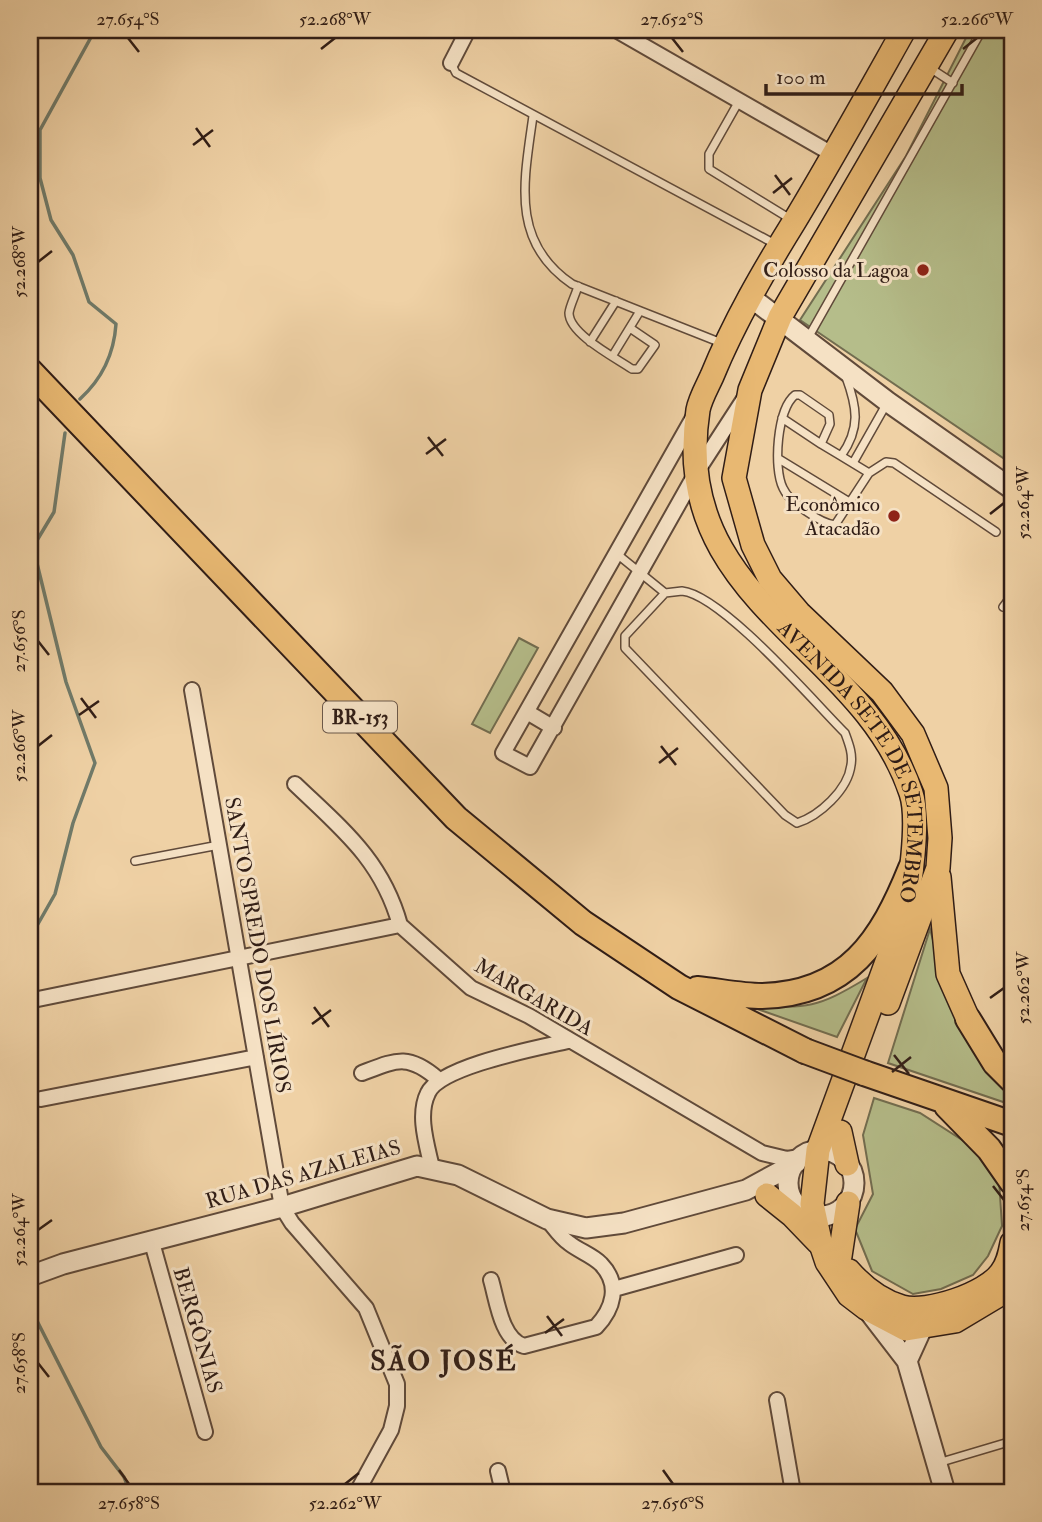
<svg xmlns="http://www.w3.org/2000/svg" width="1042" height="1522" viewBox="0 0 1042 1522" font-family="'IM FELL Double Pica',serif">
	<rect width="100%" height="100%" fill="#efd1a5"/>
	<filter id="stains"><feTurbulence type="fractalNoise" baseFrequency=".00286" numOctaves="4"/><feColorMatrix values="0 0 0 0 .2 0 0 0 0 .09 0 0 0 0 .02 0 0 0 .5 -.17"/></filter>
	<radialGradient id="worn" r=".72"><stop offset=".6" stop-color="#630" stop-opacity="0"/><stop offset="1" stop-color="#630" stop-opacity=".3"/></radialGradient>
	<path fill="#b5bd8a" stroke="#726d50" stroke-width="2" d="M970,30L1012,32V464L800,320L906,156Z
		M519,638L538,648L490,733L472,724Z
		M930,929L951,1007L984,1062L1012,1093V1105L888,1063Z
		M867,978L837,1037L746,1005C807,1008 814,1010 867,978Z
		M874,1098L920,1113L973,1147L999,1180L1002,1226L988,1256L973,1275L941,1289L913,1294L872,1271L855,1229L873,1194L863,1135Z"/>
	<g fill="none" stroke-linecap="round" stroke-linejoin="round">
		<path stroke="#707a69" stroke-width="3.5" d="M80,399C103,378 114,354 116,324L89,302L73,255L51,220L40,178V130L95,30
			M30,938L55,894L73,823L95,763L66,682L33,547L54,512L65,433
			M30,1307L101,1447L124,1477L130,1492"/>
		<g stroke="#604a3a" stroke-width="10">
			<path id="service" d="M451,63L456,73L775,244
				M930,68L953,83
				M739,101L709,154V169L792,220
				M533,116C524,181 510,242 572,284L724,344
				M578,286C576,294 570,305 569,313C569,334 616,358 632,369H638L655,345L630,328
				M808,338L982,30
				M590,342L616,301
				M613,355L640,311
				M846,377C857,407 861,428 841,456L821,444L830,424L829,415L800,395H795C777,409 773,468 783,488C789,502 820,523 835,525L869,473L886,462L894,463L996,532
				M782,418L821,444
				M841,456L869,473
				M779,459L851,503
				M853,463L887,403
				M617,554L665,593
				M682,591C722,595 813,701 845,733C849,744 853,754 851,765C848,790 819,816 797,823L785,815L625,648V636L665,593Z
				M1003,607L1012,595
				M135,861L219,845
				M938,1463L1012,1441"/>
		</g>
		<g stroke="#604a3a" stroke-width="18">
			<path id="minor" d="M616,30L834,155
				M451,63L468,30
				M694,416L503,753L530,767L696,473L744,399
				M192,690L282,1207L292,1223L366,1308L397,1384V1406L391,1430L357,1492
				M527,712L554,728
				M295,784C342,829 382,860 400,925
				M38,999L400,925L471,988L529,1016L762,1153L787,1159L800,1157
				M362,1073C396,1060 408,1053 438,1079
				M41,1099L256,1057
				M432,1168C427,1145 417,1115 428,1093C440,1066 538,1048 568,1041
				M151,1239L205,1432
				M491,1280C497,1300 501,1339 524,1346L596,1327C613,1309 621,1285 601,1264C592,1255 579,1251 569,1243C560,1237 554,1227 547,1219
				M614,1289L736,1255
				M777,1400L793,1492
				M498,1471L503,1492"/>
		</g>
		<g stroke="#604a3a" stroke-width="23">
			<path id="tertiary" d="M749,296L888,402L1012,489
				M788 1183a33 33 0 1 1 66 0a33 33 0 1 1-66 0Z
				M30,1276L63,1264L282,1207L417,1166L458,1175L547,1219L586,1228L624,1223L746,1190L796,1163
				M867,1309L907,1361L945,1492
				M907,1361L922,1328"/>
		</g>
		<g stroke="#301d16" stroke-width="26">
			<g id="primary">
				<path id="s1" d="M904,30C868,94 832,159 794,222C763,272 734,322 712,376C707,387 700,399 698,410C668,602 862,644 911,793C920,819 910,890 903,918L818,1150L812,1204L820,1241L827,1262L849,1295L866,1308L906,1329L955,1321L1012,1287"/>
				<path d="M939,877L948,974L968,1019"/>
				<path d="M888,1003L938,868L940,838L936,788L913,734L882,692L799,613L770,579L753,545L734,478L750,390L780,317L947,30"/>
				<path d="M840,1132L847,1164"/>
				<path d="M767,1195L792,1215L818,1242"/>
				<path d="M840,1256L848,1203"/>
				<path d="M849,1271C863,1287 881,1301 902,1307C927,1314 986,1294 1001,1273C1008,1264 1010,1254 1012,1243"/>
			</g>
		</g>
		<g stroke="#301d16" stroke-width="28">
			<path id="trunk" d="M30,371L456,818L583,923L679,987L805,1051
				M697,989C718,991 741,996 762,996C848,994 882,940 911,868
				M968,1019L995,1063L1012,1080
				M864,1073L1012,1124
				M947,1106L989,1149L1012,1182"/>
		</g>
		<use href="#service" stroke="#f5e1c4" stroke-width="7"/>
		<use href="#minor" stroke="#f5e1c4" stroke-width="14"/>
		<use href="#tertiary" stroke="#f5e1c4" stroke-width="19"/>
		<use href="#primary" stroke="#e8b872" stroke-width="23"/>
		<use href="#trunk" stroke="#e8b872" stroke-width="24"/>
		<g stroke="#301d16" stroke-width="28" stroke-linecap="butt">
			<path id="trunk-bridge" d="M805,1051L864,1073"/>
		</g>
		<use href="#trunk-bridge" stroke="#e8b872" stroke-width="24"/>
	</g>
	<path fill="none" stroke="#301d16" stroke-width="2.5" d="M128,38L139,52M672,38L683,52M321,49L335,38M963,49L977,38M196,128L210,147M193,145L213,130M775,175L790,195M773,193L792,178M38,262L52,251M428,437L443,456M426,454L446,439M990,514L1004,503M38,641L49,655M81,698L96,718M79,715L99,701M38,746L52,735M661,746L676,765M659,763L678,748M990,998L1004,988M314,1007L329,1027M312,1024L331,1010M894,1055L909,1074M892,1072L911,1057M993,1186L1004,1200M38,1230L52,1220M547,1316L562,1336M545,1333L564,1319M38,1363L49,1377M119,1470L129,1484M663,1470L673,1484M345,1484L359,1473"/>
	<g fill="#8f2418" stroke="#f5e1c4" stroke-width="2.5">
		<circle cx="923" cy="270" r="7"/>
		<circle cx="894" cy="516" r="7"/>
	</g>
	<g text-anchor="middle" stroke-width="6" stroke-linejoin="round" paint-order="stroke">
		<rect fill="#f5e1c4" stroke="#6b584a" stroke-width="2" x="323" y="701.5" width="74" height="31" rx="5"/>
		<g font-size="19" font-weight="bold" fill="#301d16">
			<text x="360" y="724">BR-153</text>
		</g>
		<g font-size="21" fill="#301d16" stroke="#f5e1c4" text-anchor="end">
			<text x="909" y="277">Colosso da Lagoa</text>
			<text x="880" y="511">Econômico<tspan x="880" dy="24">Atacadão</tspan></text>
		</g>
		<g font-size="21" fill="#301d16" stroke="#f5e1c4">
			<text dy="7" stroke="none"><textPath href="#s1" startOffset="836">AVENIDA SETE DE SETEMBRO</textPath></text>
			<text transform="translate(258 945) rotate(80)" y="7">SANTO SPREDO DOS LÍRIOS</text>
			<text transform="translate(534 997) rotate(30)" y="7">MARGARIDA</text>
			<text transform="translate(303 1174) rotate(-16)" y="7">RUA DAS AZALEIAS</text>
			<text transform="translate(198 1330) rotate(74)" y="7">BERGÔNIAS</text>
		</g>
		<g font-size="28" font-weight="bold" letter-spacing="2" fill="#301d16" stroke="#f5e1c4">
			<text x="444" y="1370">SÃO JOSÉ</text>
		</g>
	</g>
	<rect width="1042" height="1522" fill="none" stroke="#efd1a5" stroke-width="77"/>
	<path d="M766 84v10h196v-10" fill="none" stroke="#301d16" stroke-width="3.5"/>
	<text x="776" y="84" font-size="21" fill="#301d16" stroke="#f5e1c4" stroke-width="5" paint-order="stroke">100 m</text>
	<rect x="38" y="38" width="966" height="1446" fill="none" stroke="#301d16" stroke-width="2.5"/>
	<g font-size="18" text-anchor="middle" fill="#301d16">
		<text x="128" y="25">27.654°S</text>
		<text x="335" y="25">52.268°W</text>
		<text x="672" y="25">27.652°S</text>
		<text x="977" y="25">52.266°W</text>
		<text transform="translate(19 262) rotate(-90)" y="6">52.268°W</text>
		<text transform="translate(1023 503) rotate(-90)" y="6">52.264°W</text>
		<text transform="translate(19 641) rotate(-90)" y="6">27.656°S</text>
		<text transform="translate(19 746) rotate(-90)" y="6">52.266°W</text>
		<text transform="translate(1023 988) rotate(-90)" y="6">52.262°W</text>
		<text transform="translate(1023 1200) rotate(-90)" y="6">27.654°S</text>
		<text transform="translate(19 1230) rotate(-90)" y="6">52.264°W</text>
		<text transform="translate(19 1363) rotate(-90)" y="6">27.658°S</text>
		<text x="129" y="1509">27.658°S</text>
		<text x="345" y="1509">52.262°W</text>
		<text x="673" y="1509">27.656°S</text>
	</g>
	<rect width="100%" height="100%" filter="url(#stains)"/>
	<rect width="100%" height="100%" fill="url(#worn)"/>
</svg>
